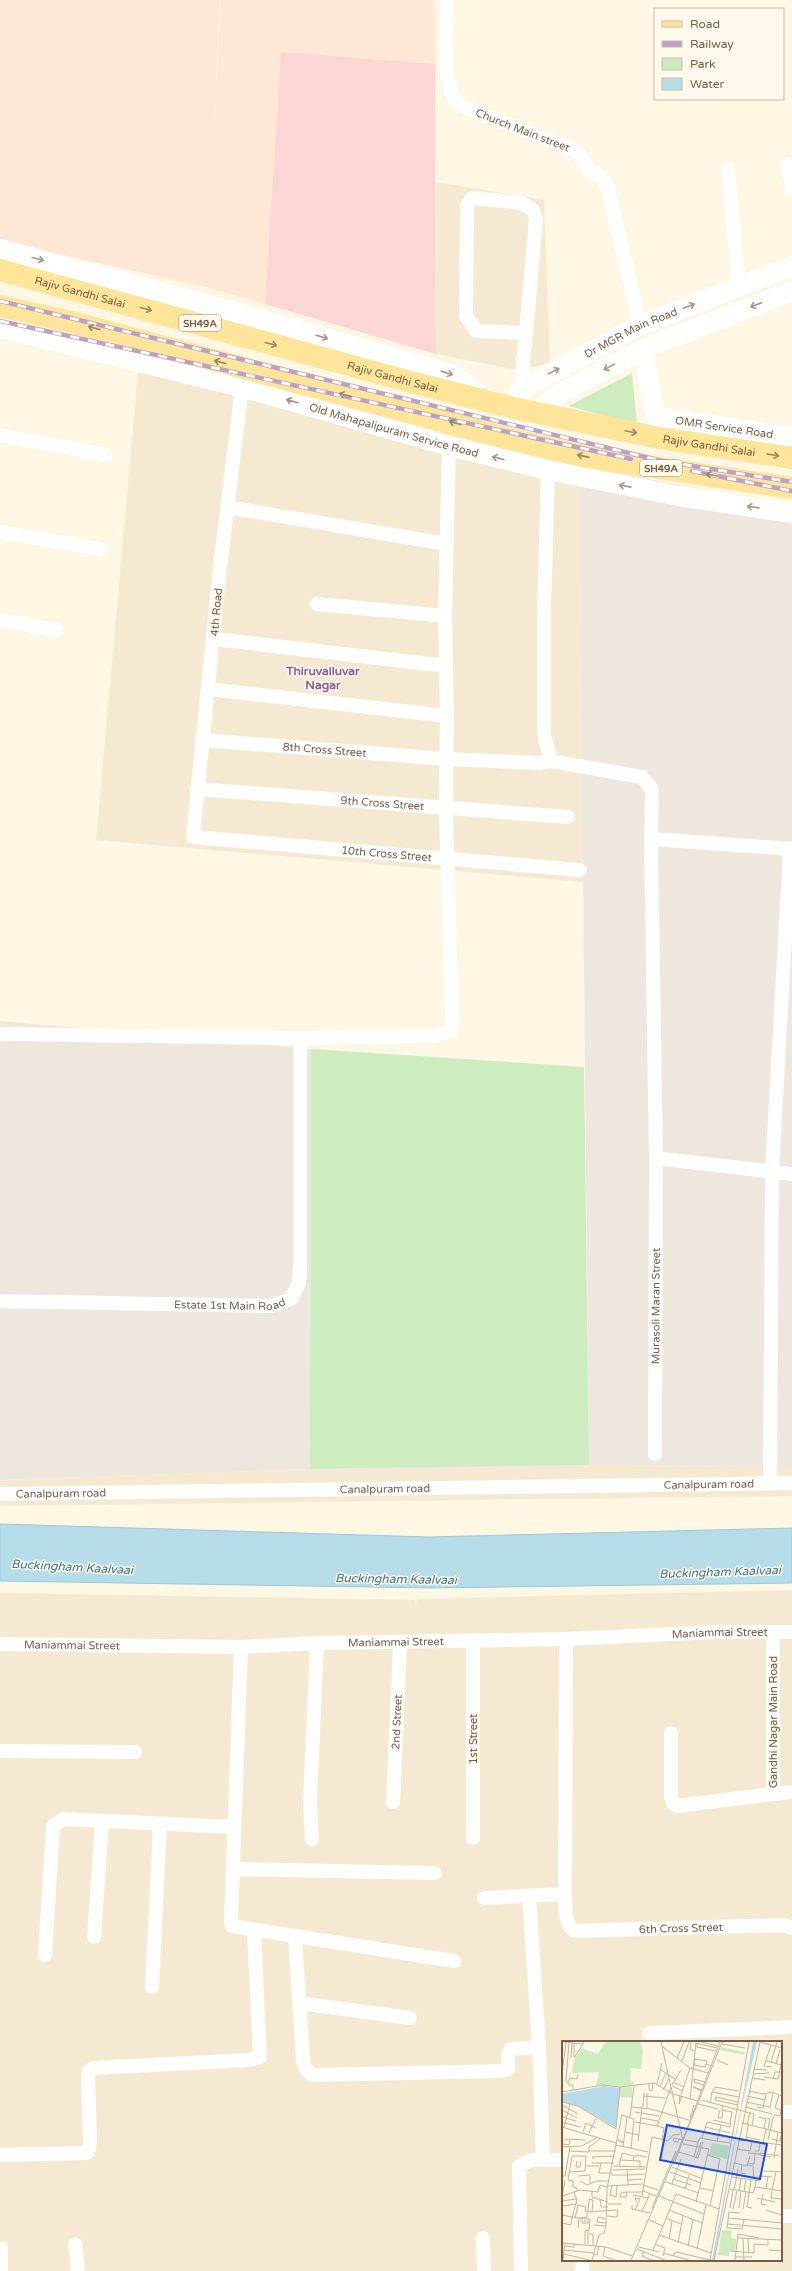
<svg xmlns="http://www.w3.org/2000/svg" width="792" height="2271" viewBox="0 0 792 2271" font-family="'Varela Round',sans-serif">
	<rect width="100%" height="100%" fill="#fef7e3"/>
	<path fill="#f6e9d1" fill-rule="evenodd" d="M436,182L544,200L550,363L518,370L436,354Z
		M139,362L579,465L584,882L96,840Z
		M589,1465L792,1466V1496L0,1506V1480L310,1469Z
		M792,1590V2271H0V1593L415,1600V1608L417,1599ZM563,2042H781V2260H563Z"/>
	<path fill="#ffe7d6" d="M0,0H220L214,130L221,0H434L435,64L281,52L265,304L207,287L0,241Z"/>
	<path fill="#ede7de" d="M579,465L792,508V1466L589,1465Z
		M0,1021L311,1049L310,1469L0,1480Z"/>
	<path fill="#fcd5d5" d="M281,52L435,64L436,354L265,304Z"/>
	<path fill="#cdecc0" d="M632,373L637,425L569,406Z
		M311,1049L584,1067L589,1465L310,1469Z"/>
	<path fill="#b6dbe9" stroke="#9bc9db" d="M0,1524L429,1537L792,1528V1583L431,1588L0,1581Z"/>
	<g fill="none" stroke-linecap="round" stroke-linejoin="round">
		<g stroke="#fff" stroke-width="14">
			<path id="s1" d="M447,0C446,23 443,75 452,95C456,104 465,108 474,111L577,151L589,170L604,179L608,188L640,325"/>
			<path d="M787,164L792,188"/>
			<path d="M728,169L739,286"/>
			<path id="s2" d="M243,379L220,567L193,837L580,870"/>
			<path d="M520,390L526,333L536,219L533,210L522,203L472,198L467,205L466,316L476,331L526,333"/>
			<path d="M0,435L106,455"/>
			<path d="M548,470L544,608V735L551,761L642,777L651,788L652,794L651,839L656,1158L792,1174"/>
			<path d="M227,507L447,544"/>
			<path d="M0,532L100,549"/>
			<path d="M317,604L445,616"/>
			<path d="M0,620L56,630"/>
			<path d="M214,639L446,666"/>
			<path d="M208,689L447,716"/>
			<path id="s3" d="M202,740L447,759L540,763L551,761"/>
			<path id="s4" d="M197,789L568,817"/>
			<path d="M651,839L792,849"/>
			<path d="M0,1034L300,1038L436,1036L450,1031L452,1025L446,809L447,716L445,616L449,446"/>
			<path id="s5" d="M0,1301L272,1306L291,1299L299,1283L300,1266V1038"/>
			<path id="s6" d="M655,1454L656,1158"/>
			<path d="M770,1483L772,1171L790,849"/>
			<path id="s7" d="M0,1494L792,1483"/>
			<path d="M773,1632V1794L792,1792"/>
			<path id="s8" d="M566,1639L565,1894C566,1907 563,1923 575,1931L785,1925L792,1928"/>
			<path d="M473,1640V1838"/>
			<path id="s9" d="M0,1644L241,1647L317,1643L566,1639L716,1632H792"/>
			<path d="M241,1647L231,1920L232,1926L454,1961"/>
			<path d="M671,1733V1797L673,1803L677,1806L773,1794"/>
			<path d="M0,1751L135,1752"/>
			<path id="s10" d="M393,1802L400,1643"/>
			<path d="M312,1839L310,1802L317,1643"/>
			<path d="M233,1869L435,1873"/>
			<path d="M529,1896L539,2047L543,2160"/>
			<path d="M484,1898L565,1894"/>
			<path d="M94,1937L102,1821"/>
			<path d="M295,1937L303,2060L305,2068L311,2075L502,2071L508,2069V2054L511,2049L539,2047"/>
			<path d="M45,1955L53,1826L63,1819L233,1827"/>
			<path d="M152,1987L160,1824"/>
			<path d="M299,2003L410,2018"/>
			<path d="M649,2033L792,2027"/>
			<path d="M781,2112H792"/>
			<path d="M0,2155L87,2153L89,2149L90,2141L88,2077L89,2071L93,2068L249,2060L260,2057L254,1931"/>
			<path d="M781,2216H792"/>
			<path d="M483,2238L484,2271"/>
			<path d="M75,2244L78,2271"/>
			<path d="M1,2248V2271"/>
			<path d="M521,2271L519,2166L531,2160H563"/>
			<path d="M582,2271L583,2260"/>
		</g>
		<g stroke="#fff" stroke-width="20">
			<path d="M0,249L231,311L452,374L486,400"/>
			<path id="s11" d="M0,328L241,387L449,446L548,470L678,496L792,513"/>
			<path d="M643,349L658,430"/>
			<path id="s12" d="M656,417L792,437"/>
			<path id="s13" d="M506,438L520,390L640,325L792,266"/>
			<path d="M530,443L538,413L559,394L643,349L792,291"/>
		</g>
		<g stroke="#ffe599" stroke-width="22">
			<path id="s14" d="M0,270L400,379L513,408L660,438L792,458"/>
			<path d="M0,306L71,322L506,438L587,457L792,488"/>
		</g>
		<g stroke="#bba1c8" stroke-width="4.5">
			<path id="rail" d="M0,301L662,461L792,482
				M0,321L631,459
				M692,471L792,491"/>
		</g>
		<use href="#rail" stroke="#fff9eb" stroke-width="3" stroke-dasharray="9" stroke-linecap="butt"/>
	</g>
	<defs><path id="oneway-shaft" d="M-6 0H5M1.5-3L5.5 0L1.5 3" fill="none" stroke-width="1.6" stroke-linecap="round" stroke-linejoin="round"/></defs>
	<g stroke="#a79687">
		<use href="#oneway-shaft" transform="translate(38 259) rotate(15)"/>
		<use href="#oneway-shaft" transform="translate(756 305) rotate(159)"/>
		<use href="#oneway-shaft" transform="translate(689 306) rotate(-21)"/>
		<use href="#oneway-shaft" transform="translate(322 337) rotate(16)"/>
		<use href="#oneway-shaft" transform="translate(609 367) rotate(152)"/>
		<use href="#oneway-shaft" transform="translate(554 371) rotate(-28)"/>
		<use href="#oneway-shaft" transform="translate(447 373) rotate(18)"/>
		<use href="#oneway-shaft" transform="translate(292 401) rotate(-164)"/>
		<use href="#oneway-shaft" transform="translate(498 458) rotate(-166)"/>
		<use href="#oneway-shaft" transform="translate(625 486) rotate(-169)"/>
		<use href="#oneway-shaft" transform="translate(753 507) rotate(-172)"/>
	</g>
	<g stroke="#a08660">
		<use href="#oneway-shaft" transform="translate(146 309) rotate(15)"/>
		<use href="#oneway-shaft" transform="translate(94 328) rotate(-165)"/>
		<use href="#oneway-shaft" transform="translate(271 344) rotate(15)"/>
		<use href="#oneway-shaft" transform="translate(220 362) rotate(-165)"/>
		<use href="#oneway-shaft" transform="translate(345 395) rotate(-165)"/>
		<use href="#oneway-shaft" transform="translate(455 423) rotate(-165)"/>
		<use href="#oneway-shaft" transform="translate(631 432) rotate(12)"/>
		<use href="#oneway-shaft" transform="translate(773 455) rotate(9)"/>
		<use href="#oneway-shaft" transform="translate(583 456) rotate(-167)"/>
		<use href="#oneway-shaft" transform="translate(712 475) rotate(-171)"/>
	</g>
	<g text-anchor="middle" stroke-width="3" stroke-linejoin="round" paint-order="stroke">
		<g fill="#fff9eb" stroke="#a08c78" stroke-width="1">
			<rect x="179" y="315" width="42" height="16" rx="3"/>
			<rect x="640" y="460" width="42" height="16" rx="3"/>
		</g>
		<g font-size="10" font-weight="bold" fill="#785e47">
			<text x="200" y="327">SH49A</text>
			<text x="661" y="472">SH49A</text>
		</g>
		<g font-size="11" fill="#785e47" stroke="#fff9eb">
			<text dy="4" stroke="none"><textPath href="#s1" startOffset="176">Church Main street</textPath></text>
			<text dy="4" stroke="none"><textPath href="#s14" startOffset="83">Rajiv Gandhi Salai</textPath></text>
			<text dy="4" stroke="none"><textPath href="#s13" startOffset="175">Dr MGR Main Road</textPath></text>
			<text dy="4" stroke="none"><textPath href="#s14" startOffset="407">Rajiv Gandhi Salai</textPath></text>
			<text dy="4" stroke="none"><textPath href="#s12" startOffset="69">OMR Service Road</textPath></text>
			<text dy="4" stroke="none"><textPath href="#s11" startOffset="407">Old Mahapalipuram Service Road</textPath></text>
			<text dy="4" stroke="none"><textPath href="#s14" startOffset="731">Rajiv Gandhi Salai</textPath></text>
			<text transform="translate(216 612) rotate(-85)" y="4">4th Road</text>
			<text dy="4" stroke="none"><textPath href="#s3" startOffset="123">8th Cross Street</textPath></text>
			<text dy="4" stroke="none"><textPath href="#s4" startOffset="186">9th Cross Street</textPath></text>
			<text dy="4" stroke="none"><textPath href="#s2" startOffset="655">10th Cross Street</textPath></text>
			<text dy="4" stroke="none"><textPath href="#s5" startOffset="230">Estate 1st Main Road</textPath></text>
			<text dy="4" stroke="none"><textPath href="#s6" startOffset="148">Murasoli Maran Street</textPath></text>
			<text dy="4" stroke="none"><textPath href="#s7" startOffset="709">Canalpuram road</textPath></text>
			<text dy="4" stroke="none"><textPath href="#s7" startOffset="385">Canalpuram road</textPath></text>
			<text dy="4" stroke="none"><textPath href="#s7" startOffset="61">Canalpuram road</textPath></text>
			<text dy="4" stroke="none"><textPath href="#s9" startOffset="720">Maniammai Street</textPath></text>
			<text dy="4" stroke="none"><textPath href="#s9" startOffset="396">Maniammai Street</textPath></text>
			<text dy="4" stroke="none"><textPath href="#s9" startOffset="72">Maniammai Street</textPath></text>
			<text dy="4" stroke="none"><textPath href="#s10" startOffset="80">2nd Street</textPath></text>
			<text transform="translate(773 1722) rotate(-90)" y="4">Gandhi Nagar Main Road</text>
			<text transform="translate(473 1739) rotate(-90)" y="4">1st Street</text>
			<text dy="4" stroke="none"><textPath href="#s8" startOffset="401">6th Cross Street</textPath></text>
		</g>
		<g font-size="12" font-weight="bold" fill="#8f629c" stroke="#fff9eb">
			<text x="323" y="675">Thiruvalluvar<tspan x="323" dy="14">Nagar</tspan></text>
		</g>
		<g font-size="12" font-style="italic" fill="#3f768d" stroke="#fff9eb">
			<text transform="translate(72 1567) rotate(3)" y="4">Buckingham Kaalvaai</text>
			<text transform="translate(720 1572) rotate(-2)" y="4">Buckingham Kaalvaai</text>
			<text transform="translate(396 1579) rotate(1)" y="4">Buckingham Kaalvaai</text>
		</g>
	</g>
	<g transform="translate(562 2041)">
		<rect width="220" height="220" fill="#fef7e3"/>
		<path d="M43,1H78L81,9L79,28L69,27L68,39L72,41L71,45L34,44L37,31L10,32L12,19L19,7L36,13ZM159,6L183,11L182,14L158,9ZM58,46H70V57L57,56ZM150,102L167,105L165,118L147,114ZM160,189L170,190L169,197L174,198L173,210H167V215L156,214Z" fill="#cdecc0"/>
		<path d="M191,1H195L179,69L152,219H150ZM42,45L58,47L54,87L17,65L0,61V53Z" fill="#b6dbe9"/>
		<path fill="none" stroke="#c4b5a0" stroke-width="1" d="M2,1L21,3V1M7,1L4,40L7,44H11V49M99,1L121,100M129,1L128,8L133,10M139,1L156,5M198,1L220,7M134,2L155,7M135,3V6L154,10M160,3L183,7M209,4L202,25L210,26M101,6L128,27L146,32M12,16V2M9,17L10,2M12,17L21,3M115,17L122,1M155,19L166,24M120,20L127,1M204,20L220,24M209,21L215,1M214,22L218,9M144,23L143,26L132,24L133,18L145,20L144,23L149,25M1,25L4,1M191,28L205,29M99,29L113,38M191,33L207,32M202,36L216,38L219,24M190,37L203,39M211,37L213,31H219M111,41L122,46M6,42L8,37L15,38L16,33M87,42V49L90,50L91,42M95,43L100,22M110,44L119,29M142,44L132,41V38L143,41M98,45L104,32M110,45L121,50M101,49L107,38M139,50L131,46L140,49M187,50L202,53L210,51L220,55M0,51L41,44L58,46L92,42L111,53L136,60M150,51L153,46L176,50M118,54L117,63L120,55M119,54L128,27M217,54L213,67L219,69M81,55L104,57M185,55L203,59M128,58L134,1M139,59L192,73L190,85M153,59L154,56L176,61M153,59L176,64M0,61L16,65L54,88L58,46M184,61L208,66L211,52M148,62L150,51L177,56M136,63L156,68M0,64L16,73M160,64V69L170,71L168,83M69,66L89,68L127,79M81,66L82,52M183,66L210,73M195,66L201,67L204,53M85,67V52M0,69L15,77M158,69L156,77H160L161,69M73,71L97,75M0,76L14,80M68,76L72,45M197,76L204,78L202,87M79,77L96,80M128,77L132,64M205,77L208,78L206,88M151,79L169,83M0,81L18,86M73,81L95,85M180,82L220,92M185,84L188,71M0,86L54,102M2,86L8,63M143,86L168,92M21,91L24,82L34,87M63,91L77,94M142,91L170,97M27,92L34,77M184,96L198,99M140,97L145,81L168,86L169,83M2,98L23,99M117,98L116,101L111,100L112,97L117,98L120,99M210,98L218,100L219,95M100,99L102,87L95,85L109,46M123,99L136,101L138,97L155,100L159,84M176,99L184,100L186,84M206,99L211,77L213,74L218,75L220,65M76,100L80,66M155,100L168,102M61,102L56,99L62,101M201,102L204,88M0,103L7,104L8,99M121,103L147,108L134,161M54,104L86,111M0,106L20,105L36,96M61,106L65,76M175,108L188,110L190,100L220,104M7,110L27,111V106L38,98M27,110H54M193,110H197L198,102M117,111L136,117L141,101M186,112L198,113M198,112L217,115M198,112V114L209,116M146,114L158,118L148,165M73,116L74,114L85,116M132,116L136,101M134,117L139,101M212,117L216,91M32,118L30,116L53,115M58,119L78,120V126M15,120L14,126H18L19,120M113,120L160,1M30,122H52M39,122L37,132H50M173,122L185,125L188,115M186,122L192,123L193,112M180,124L179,132L184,133M185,124L191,125L192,139M23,125H37M51,125L84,126M57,125L60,112L72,115L71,120M110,126L141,138M65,128L66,144M50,129L83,128M202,130L220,131M8,131L23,130L24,115H10L6,139L11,140V146L15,147V150M108,131L139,142M49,134H65M65,134L82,133M0,135H3L8,106M16,135L28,134V142M197,135L210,136M170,136L198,140M111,138L129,144M66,139L80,138M189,139L185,166L190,167M18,140L25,144L35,140H47M194,140L193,146L220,150M104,141L137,152M110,143L119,118M81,144L96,149M46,145L81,143M50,145L48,154L54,156L55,145M138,147L151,150M123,148L127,134M168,148L191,152L193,146M204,148L206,135M172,149L176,128M210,149L214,131M30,150V156L46,161M81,150L94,155M177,150L179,137M210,150L209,157L220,158M65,151L64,156H58L59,152L65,151H81M182,151L184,138M201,153L199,163L205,164M71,154L86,157M0,155L18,149L36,151L38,144L45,146M0,155L3,139M80,155L90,96L106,100L111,94L118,93M97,155L142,173M195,157L213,161M38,159L39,166H46M0,160L14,158M0,162V178M46,163H60M70,164V168L88,172M1,165L14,163M90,167L114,110M168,167L171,149M177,167L179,150M171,168L175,150M181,168L184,151M73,169L78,158L73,157L75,161M107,169L140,182M204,169L220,174M80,170L88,153M26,171L27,158L31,159L30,171M178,172L167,171L165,187L180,188L182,179M0,174L10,176L15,159L12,151M13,177L16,164L24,166L23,171M17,177L25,176V171L56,169L55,176L45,175M104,177L119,183M166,177L220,182M43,178L36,176L35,181L44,182M87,179L101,185L91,209M0,182L9,184L10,176L17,177L16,187M23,182V177H20V182H26V177H23M166,183L220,188M32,184L44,185M101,185L114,153L157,168M27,190L28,178M27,193H31V204M97,194L149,212M176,197L220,199M107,198L110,180M181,198L182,219M186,198L187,212M0,202L44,206L70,215M116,202L121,175M23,203V190L26,189V203M93,203L103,207L101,215M3,205L12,206V202M126,205L131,178M43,206L41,215L52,219M77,206L97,211M75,208L103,219M135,208L144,164M2,209L32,212M207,209L220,210M168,210L192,212V203L206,204V198M82,211L80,215L90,219M101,212L127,219M2,213L27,219M32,213L35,214L37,205M111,214L114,211L148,219M174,216H190M1,219L3,202M30,219L37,194L42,192L44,185L45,147L60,74L72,78L69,107M69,219L123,93L158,1M148,219L187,1M152,219L198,1M173,219L176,193L197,197"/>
		<path fill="#1d4ed8" fill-opacity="0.15" stroke="#1d4ed8" stroke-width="2" d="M105,84L205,103L198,138L98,119Z"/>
		<rect width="220" height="220" fill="none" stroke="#785e47" stroke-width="2"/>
	</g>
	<rect x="654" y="8" width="130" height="92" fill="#fff9eb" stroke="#c9bba9"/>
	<rect x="662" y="21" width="20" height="6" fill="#ffe599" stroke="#c9bba9"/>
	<text x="690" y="28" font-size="12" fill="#785e47">Road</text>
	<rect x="662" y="41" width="20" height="6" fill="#bba1c8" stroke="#c9bba9"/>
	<text x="690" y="48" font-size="12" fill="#785e47">Railway</text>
	<rect x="662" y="58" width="20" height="12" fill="#cdecc0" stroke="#c9bba9"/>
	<text x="690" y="68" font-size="12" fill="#785e47">Park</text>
	<rect x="662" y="78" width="20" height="12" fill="#b6dbe9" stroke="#c9bba9"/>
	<text x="690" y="88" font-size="12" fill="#785e47">Water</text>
</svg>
